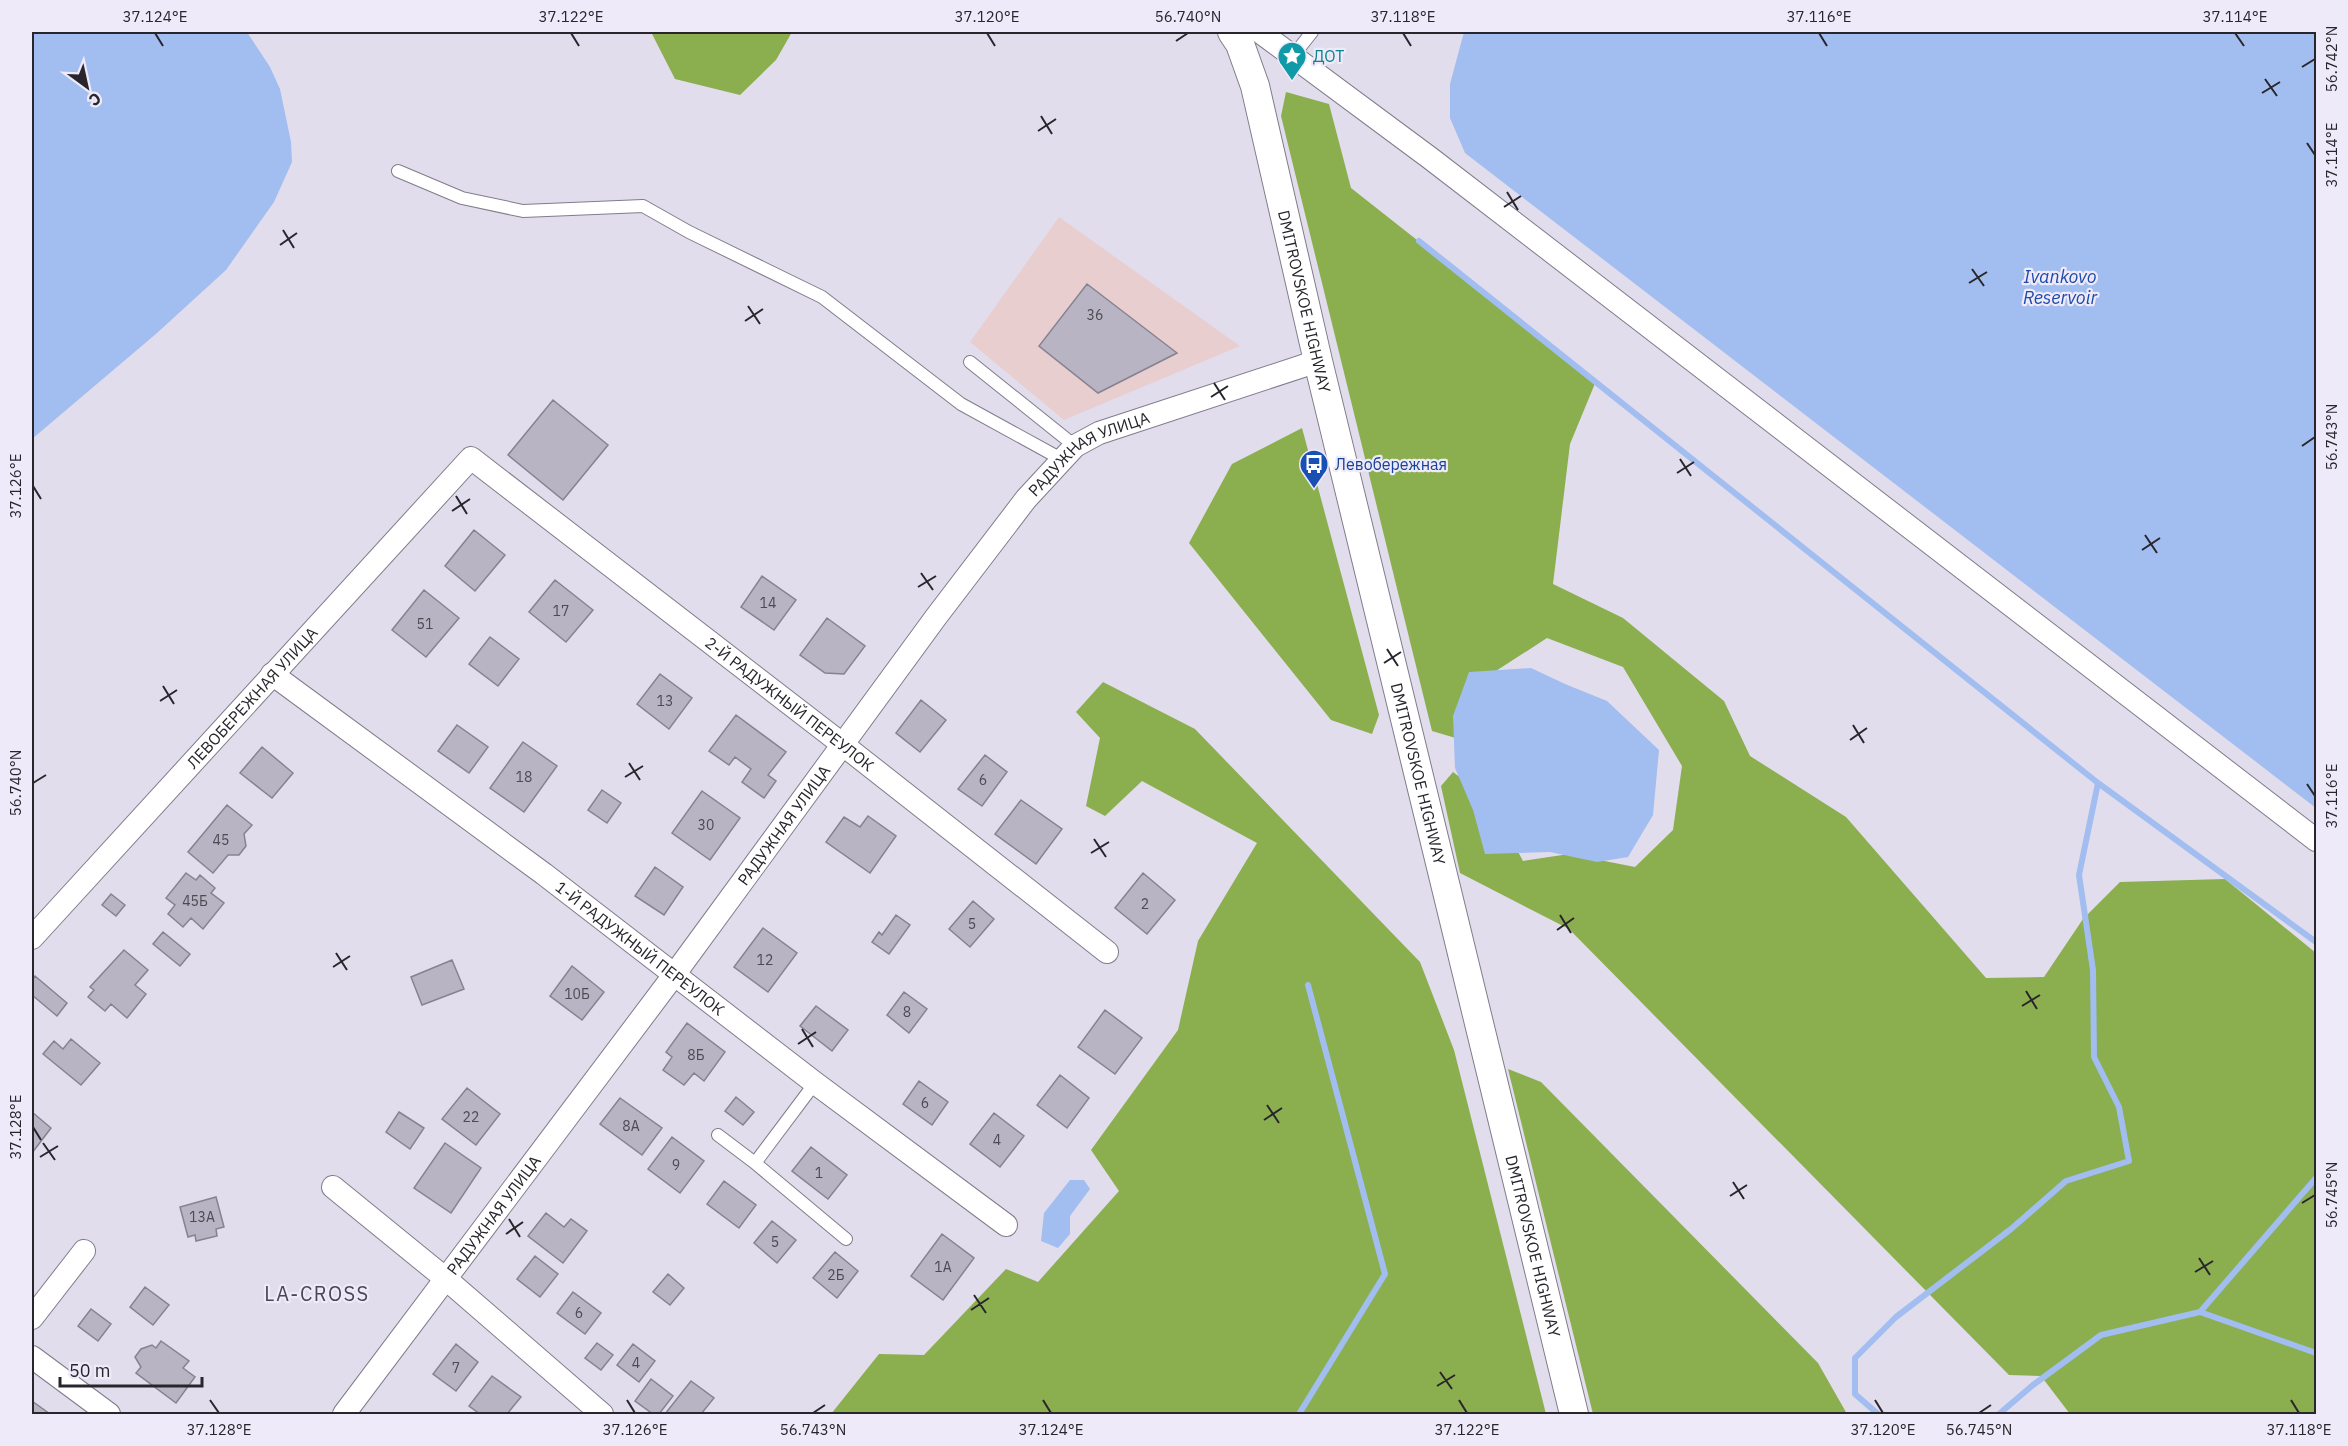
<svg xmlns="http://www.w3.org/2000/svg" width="2348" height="1446" viewBox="0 0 2348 1446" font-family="'IBM Plex Sans',sans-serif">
	<rect width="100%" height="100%" fill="#e1ddec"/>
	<path fill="#e9ced0" d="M1059,217L1240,346L1064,420L970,342Z"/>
	<path fill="#8bae4f" d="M651,32H792L776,60L740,95L675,79Z
		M1286,92L1329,104L1351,188L1596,381L1570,444L1553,584L1623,618L1724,701L1750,756L1846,817L1986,978L2044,977L2083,919L2120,882L2225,879L2316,953V1414H2070L2041,1376L2009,1375L1569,929L1460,873L1441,786L1453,772L1490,800L1523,861L1569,854L1635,867L1673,830L1682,766L1623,667L1547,638L1462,693L1459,739L1432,731L1281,116Z
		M1302,428L1379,715L1372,734L1331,720L1189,543L1232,464Z
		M1103,682L1195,729L1420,962L1454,1050L1546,1414H831L879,1354L924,1355L1006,1269L1038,1282L1119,1191L1091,1150L1178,1030L1198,941L1257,843L1142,781L1105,816L1086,806L1100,738L1076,712Z
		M1508,1069L1541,1082L1818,1363L1847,1414H1593Z"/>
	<path fill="#a2bdef" d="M32,32H247L270,67L280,89L291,142L292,162L274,202L226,270L157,333L32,439Z
		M1464,32H2316V808L1465,153L1450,118V84Z
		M1531,668L1565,684L1607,701L1659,750L1653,815L1628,857L1597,862L1550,852L1485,854L1473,810L1455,768L1453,716L1469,672Z
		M1070,1180H1084L1090,1189L1070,1216V1234L1058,1248L1041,1241L1044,1213Z"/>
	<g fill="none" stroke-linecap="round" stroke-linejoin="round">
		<path stroke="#a2bdef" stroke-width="6" d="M1419,241L2098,783L2316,942
			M2200,1312L2316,1178
			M1299,1414L1385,1274L1308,985
			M1878,1414L1855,1394V1358L1896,1317L2011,1229L2066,1181L2129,1161L2119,1107L2094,1057L2093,970L2079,875L2098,783
			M1999,1414L2033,1385L2101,1335L2200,1312L2316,1353"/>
	</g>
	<path fill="#b8b4c3" stroke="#868290" stroke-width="1.5" d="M1087,284L1177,353L1098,393L1039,346Z
		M553,400L608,445L563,500L508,455Z
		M474,530L505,555L475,591L445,566Z
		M762,576L796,600L774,630L741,607Z
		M555,580L593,610L566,642L529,612Z
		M424,590L459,618L426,657L392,630Z
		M827,618L865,646L844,674L825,673L800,655Z
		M490,637L519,659L498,686L469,664Z
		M660,674L692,698L669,729L637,704Z
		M921,700L946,720L920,752L896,733Z
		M736,715L786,752L768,775L776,781L764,798L742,782L751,769L735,757L729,765L709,751Z
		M457,725L488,747L469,773L438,751Z
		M523,742L557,766L524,812L490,788Z
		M262,747L293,773L272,798L240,773Z
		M985,755L1007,772L982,806L958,789Z
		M602,790L621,803L607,823L588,810Z
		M702,791L740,818L710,860L672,833Z
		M1021,800L1062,829L1036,864L995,834Z
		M227,805L252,825L244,834L246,846L239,855H228L213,873L188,852Z
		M868,816L896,836L870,873L826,842L844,817L860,827Z
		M655,867L683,887L664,915L635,896Z
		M186,873L196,880L200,875L215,888L211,893L224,903L203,929L191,918L183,927L168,914L175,905L166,898Z
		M1143,873L1175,900L1147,934L1115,908Z
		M111,894L125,905L116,916L102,905Z
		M973,901L994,919L970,947L949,929Z
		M896,915L910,925L889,954L872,942L879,932L882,935Z
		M763,928L797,953L768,992L734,967Z
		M163,932L190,954L180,966L153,944Z
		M124,950L148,970L135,985L146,994L127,1018L111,1004L105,1011L88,997L94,990L90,987Z
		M452,960L464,989L422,1005L411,977Z
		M572,966L604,992L582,1020L550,996Z
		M35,976L67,1003L57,1016L32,995V980Z
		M904,992L927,1009L909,1033L887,1015Z
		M816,1006L848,1030L832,1051L800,1026Z
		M1105,1010L1142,1038L1115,1074L1078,1047Z
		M687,1023L725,1052L704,1081L694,1073L684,1085L663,1070L672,1057L666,1052Z
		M71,1039L100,1063L81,1085L43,1054L54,1041L63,1049Z
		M1060,1075L1089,1098L1067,1128L1037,1105Z
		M919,1081L948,1102L932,1125L903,1104Z
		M467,1088L500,1114L476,1145L442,1119Z
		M736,1097L754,1112L743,1125L725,1111Z
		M620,1098L662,1128L642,1155L600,1124Z
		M32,1112L51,1128L32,1153Z
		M399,1112L424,1128L410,1149L386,1132Z
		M994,1113L1024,1136L1000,1167L970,1144Z
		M672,1137L704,1161L680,1193L648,1169Z
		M445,1143L481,1168L451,1213L414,1188Z
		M811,1147L847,1175L828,1199L792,1171Z
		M724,1181L756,1205L739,1228L707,1204Z
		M216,1197L224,1227L216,1229L217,1236L196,1241L195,1235L188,1237L180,1207Z
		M546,1213L564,1227L571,1219L587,1231L563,1263L528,1236Z
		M772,1221L796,1240L777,1263L754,1243Z
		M942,1234L974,1258L943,1300L911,1276Z
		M835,1252L858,1271L837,1298L813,1278Z
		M535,1256L558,1274L540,1297L517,1279Z
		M668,1274L684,1288L670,1305L653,1292Z
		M145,1287L169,1305L153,1325L130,1307Z
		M573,1292L601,1313L585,1334L557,1313Z
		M91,1309L111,1324L98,1341L78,1326Z
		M161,1341L189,1361L183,1368L195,1377L176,1403L136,1373L141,1367L135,1357L141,1349L152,1345L156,1348Z
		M597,1343L613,1355L601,1370L585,1358Z
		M456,1344L478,1362L456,1391L433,1374Z
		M633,1344L655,1361L639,1382L617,1365Z
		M492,1376L521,1397L507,1414H480L469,1406Z
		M651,1379L673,1396L659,1414H653L635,1401Z
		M691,1381L714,1398L701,1414H665Z
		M32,1401L50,1414H32Z"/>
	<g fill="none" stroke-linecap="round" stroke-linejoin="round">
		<g stroke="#807c8a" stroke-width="14">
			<path id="service" d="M1293,56L1312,32
				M398,171L462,198L523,211L643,206L689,232L822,297L961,404L1063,460
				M970,362L1075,446
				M718,1135L755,1163L846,1239
				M755,1163L815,1083"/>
		</g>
		<g stroke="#807c8a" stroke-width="24">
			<g id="minor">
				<path d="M1260,32L1430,158L2316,840"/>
				<path id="s1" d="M272,674L544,874L815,1083L1006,1225"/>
				<path id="s2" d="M32,938L471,458L842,744L1107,952"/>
				<path d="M333,1187L446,1279L602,1414"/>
				<path d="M32,1318L84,1251"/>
				<path d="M32,1357L109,1414"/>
				<path id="s3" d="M344,1414L674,975L936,617L1026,499L1075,446L1099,433L1318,361"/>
			</g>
		</g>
		<g stroke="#807c8a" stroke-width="30">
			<g id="tertiary">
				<path id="s4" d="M1232,32L1240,44L1255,86L1318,361L1574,1414"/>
			</g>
		</g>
		<use href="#service" stroke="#fff" stroke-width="12"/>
		<use href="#minor" stroke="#fff" stroke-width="22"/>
		<use href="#tertiary" stroke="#fff" stroke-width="28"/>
	</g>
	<path fill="none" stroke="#28262c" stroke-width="2" d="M155,33L163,46M571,33L579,46M987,33L995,46M1403,33L1411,46M1819,33L1827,46M2235,33L2244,46M1176,41L1188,33M2302,67L2315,59M2265,79L2277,96M2262,93L2280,82M1041,116L1052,134M1038,131L1056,119M2307,143L2315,155M1507,192L1518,210M1504,207L1521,196M283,230L294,248M280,245L297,233M1972,269L1984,286M1969,283L1987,272M748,306L760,324M745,321L763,309M1214,383L1225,400M1211,397L1228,386M2302,446L2315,437M1680,459L1691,476M1677,473L1694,462M33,486L41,499M456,496L467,514M452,511L470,499M2145,535L2157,553M2142,550L2160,538M921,573L933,590M918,587L936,576M1387,649L1398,666M1384,663L1401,652M163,686L174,704M160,701L177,690M1853,725L1864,743M1850,740L1867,728M629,763L640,780M625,777L643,766M33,783L46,775M2307,784L2315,796M1094,839L1106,857M1091,853L1109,842M1560,915L1571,933M1557,930L1574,918M336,953L347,970M333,967L350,956M2026,991L2037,1009M2022,1006L2040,995M802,1029L813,1047M798,1044L816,1032M1267,1105L1279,1123M1264,1120L1282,1108M33,1127L41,1140M43,1143L55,1160M40,1157L58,1146M1733,1182L1744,1199M1730,1196L1747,1185M2302,1203L2315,1195M509,1219L520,1237M506,1234L523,1222M2199,1258L2210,1275M2195,1272L2213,1261M974,1295L986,1313M971,1310L989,1298M1440,1372L1452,1389M1437,1386L1455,1375M210,1400L219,1413M627,1400L635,1413M1043,1400L1051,1413M1459,1400L1467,1413M1875,1400L1883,1413M2291,1400L2299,1413M813,1413L825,1405M1979,1413L1991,1405"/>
	<defs>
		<g id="sight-pin" transform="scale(1.5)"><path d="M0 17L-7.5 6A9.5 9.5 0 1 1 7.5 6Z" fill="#0f9aa8" stroke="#efeaf9"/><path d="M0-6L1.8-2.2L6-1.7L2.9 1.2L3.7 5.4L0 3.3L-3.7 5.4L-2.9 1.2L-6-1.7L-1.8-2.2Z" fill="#fff"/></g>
		<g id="bus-pin" transform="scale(1.5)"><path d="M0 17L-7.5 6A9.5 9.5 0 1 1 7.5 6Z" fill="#1a4fb4" stroke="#efeaf9"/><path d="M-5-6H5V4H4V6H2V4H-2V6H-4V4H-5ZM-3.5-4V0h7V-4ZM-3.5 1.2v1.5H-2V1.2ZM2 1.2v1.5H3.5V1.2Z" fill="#fff"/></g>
	</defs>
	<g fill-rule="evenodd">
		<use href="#sight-pin" x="1292" y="56"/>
		<use href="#bus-pin" x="1314" y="464"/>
	</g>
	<g text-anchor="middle" stroke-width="4.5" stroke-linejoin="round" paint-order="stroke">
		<g font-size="14" fill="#4c4a52">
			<text x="1095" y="320">36</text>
			<text x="768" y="608">14</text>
			<text x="561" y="616">17</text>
			<text x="425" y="629">51</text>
			<text x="665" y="706">13</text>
			<text x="524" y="782">18</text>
			<text x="983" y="785">6</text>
			<text x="706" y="830">30</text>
			<text x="221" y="845">45</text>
			<text x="195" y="906">45Б</text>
			<text x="1145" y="909">2</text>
			<text x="972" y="929">5</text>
			<text x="765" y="965">12</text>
			<text x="577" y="999">10Б</text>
			<text x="907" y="1017">8</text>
			<text x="696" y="1060">8Б</text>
			<text x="925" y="1108">6</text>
			<text x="471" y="1122">22</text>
			<text x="631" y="1131">8А</text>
			<text x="997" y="1145">4</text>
			<text x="676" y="1170">9</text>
			<text x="819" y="1178">1</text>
			<text x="202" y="1222">13А</text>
			<text x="775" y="1247">5</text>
			<text x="943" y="1272">1А</text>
			<text x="836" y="1280">2Б</text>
			<text x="579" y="1318">6</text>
			<text x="636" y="1368">4</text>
			<text x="456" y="1373">7</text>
		</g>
		<g font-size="16" fill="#0d838f" stroke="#efeaf9" text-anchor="start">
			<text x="1313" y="62">ДОТ</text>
		</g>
		<g font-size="16" fill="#28262c" stroke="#efeaf9">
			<text dy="6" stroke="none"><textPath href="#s4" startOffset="280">DMITROVSKOE HIGHWAY</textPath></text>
			<text dy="6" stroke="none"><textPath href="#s3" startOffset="1221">РАДУЖНАЯ УЛИЦА</textPath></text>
			<text dy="6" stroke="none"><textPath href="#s2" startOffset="326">ЛЕВОБЕРЕЖНАЯ УЛИЦА</textPath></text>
			<text dy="6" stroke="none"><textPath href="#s2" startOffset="1053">2-Й РАДУЖНЫЙ ПЕРЕУЛОК</textPath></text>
			<text dy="6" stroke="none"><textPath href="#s4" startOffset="766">DMITROVSKOE HIGHWAY</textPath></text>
			<text dy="6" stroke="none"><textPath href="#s3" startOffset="735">РАДУЖНАЯ УЛИЦА</textPath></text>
			<text dy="6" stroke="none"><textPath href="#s1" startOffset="459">1-Й РАДУЖНЫЙ ПЕРЕУЛОК</textPath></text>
			<text dy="6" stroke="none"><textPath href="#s3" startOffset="249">РАДУЖНАЯ УЛИЦА</textPath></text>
			<text dy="6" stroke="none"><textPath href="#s4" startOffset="1252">DMITROVSKOE HIGHWAY</textPath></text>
		</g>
		<g font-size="16" fill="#164399" stroke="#efeaf9" text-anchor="start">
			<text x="1335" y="470">Левобережная</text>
		</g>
		<g font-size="18" font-style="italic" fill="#1e4aa8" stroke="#efeaf9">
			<text x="2060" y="283">Ivankovo<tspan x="2060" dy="21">Reservoir</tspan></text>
		</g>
		<g font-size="20" letter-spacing="1.5" fill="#494551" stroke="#efeaf9">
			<text x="317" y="1301">LA-CROSS</text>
		</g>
	</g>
	<rect width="2348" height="1446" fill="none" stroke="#efeaf9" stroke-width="66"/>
	<g transform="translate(87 87) rotate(147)" stroke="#efeaf9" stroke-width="4.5" paint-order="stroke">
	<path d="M0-4.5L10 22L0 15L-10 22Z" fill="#28262c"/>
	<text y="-9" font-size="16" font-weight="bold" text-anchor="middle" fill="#28262c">С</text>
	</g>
	<path d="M60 1377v9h142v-9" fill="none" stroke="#28262c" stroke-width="3"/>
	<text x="69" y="1377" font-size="18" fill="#28262c" stroke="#efeaf9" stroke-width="4.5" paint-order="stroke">50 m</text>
	<rect x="33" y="33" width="2282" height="1380" fill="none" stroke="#28262c" stroke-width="2"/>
	<g font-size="15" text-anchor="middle" fill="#28262c">
		<text x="155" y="22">37.124°E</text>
		<text x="571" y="22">37.122°E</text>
		<text x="987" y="22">37.120°E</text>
		<text x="1188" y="22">56.740°N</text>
		<text x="1403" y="22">37.118°E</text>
		<text x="1819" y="22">37.116°E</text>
		<text x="2235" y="22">37.114°E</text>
		<text transform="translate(2332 59) rotate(-90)" y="5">56.742°N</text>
		<text transform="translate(2332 155) rotate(-90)" y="5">37.114°E</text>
		<text transform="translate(2332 437) rotate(-90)" y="5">56.743°N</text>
		<text transform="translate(16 486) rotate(-90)" y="5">37.126°E</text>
		<text transform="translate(16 783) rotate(-90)" y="5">56.740°N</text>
		<text transform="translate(2332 796) rotate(-90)" y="5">37.116°E</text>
		<text transform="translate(16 1127) rotate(-90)" y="5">37.128°E</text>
		<text transform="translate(2332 1195) rotate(-90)" y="5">56.745°N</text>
		<text x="219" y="1435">37.128°E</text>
		<text x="635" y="1435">37.126°E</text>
		<text x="813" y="1435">56.743°N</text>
		<text x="1051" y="1435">37.124°E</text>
		<text x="1467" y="1435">37.122°E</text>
		<text x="1883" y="1435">37.120°E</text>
		<text x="1979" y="1435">56.745°N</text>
		<text x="2299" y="1435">37.118°E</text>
	</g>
</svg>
